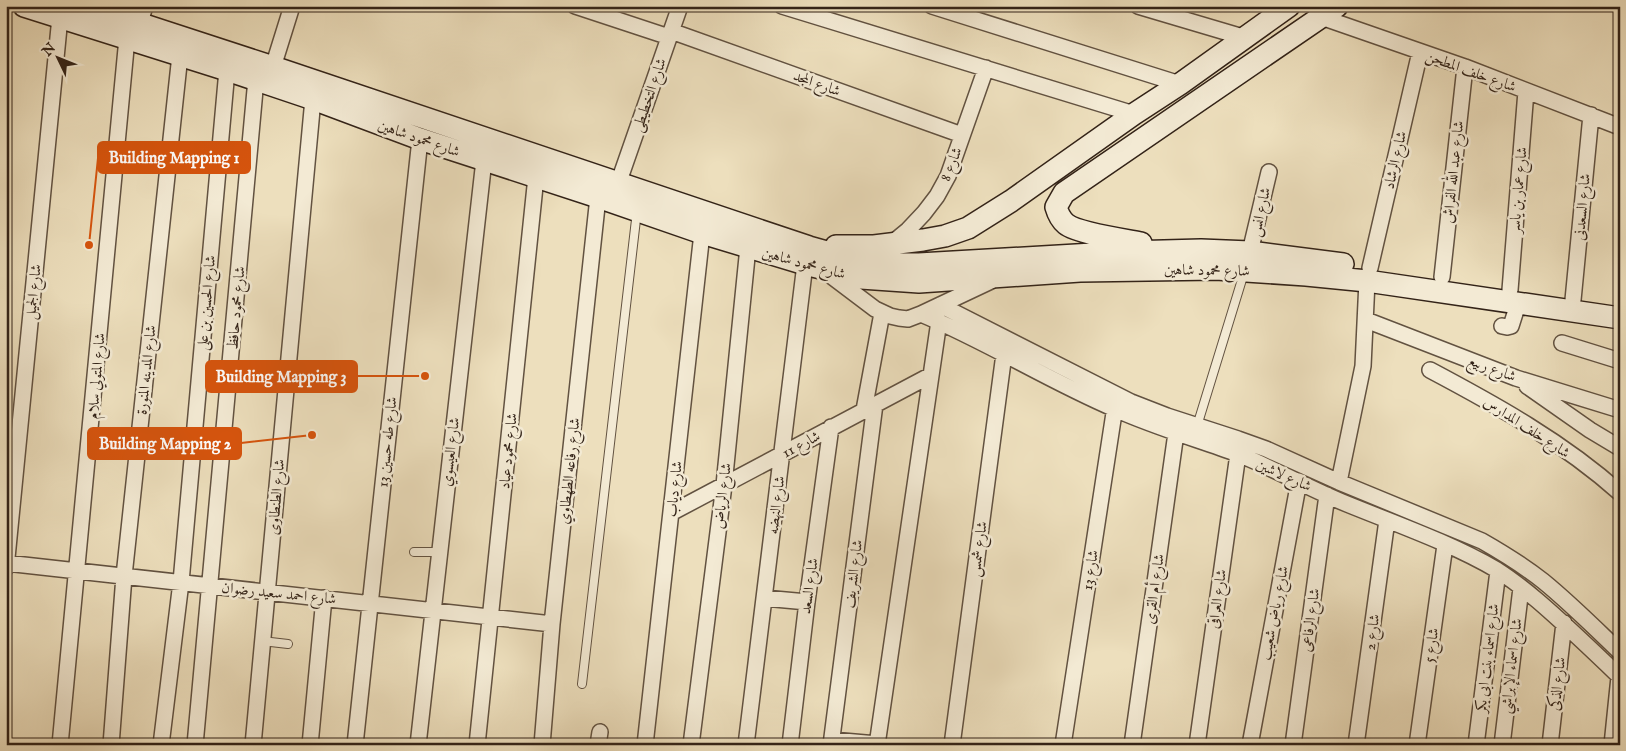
<svg xmlns="http://www.w3.org/2000/svg" width="1626" height="751" viewBox="0 0 1626 751" font-family="'IM FELL English',Amiri,serif">
	<rect width="100%" height="100%" fill="#eddfbd"/>
	<filter id="stains"><feTurbulence type="fractalNoise" baseFrequency=".004" numOctaves="4"/><feColorMatrix values="0 0 0 0 .2 0 0 0 0 .09 0 0 0 0 .02 0 0 0 .5 -.17"/></filter>
	<radialGradient id="worn" r=".72"><stop offset=".6" stop-color="#630" stop-opacity="0"/><stop offset="1" stop-color="#630" stop-opacity=".3"/></radialGradient>
	<g fill="none" stroke-linecap="round" stroke-linejoin="round">
		<g stroke="#625241" stroke-width="10">
			<path id="lane" d="M1197,426L1244,273
				M414,552H439
				M262,641L288,644
				M582,684L637,211"/>
		</g>
		<g stroke="#625241" stroke-width="18">
			<path id="street" d="M575,6L669,37
				M782,6L1134,114
				M932,6L1180,84
				M1138,6L1246,38
				M1321,17L1465,67L1620,127
				M140,23L145,6
				M671,31L962,135
				M273,67L292,6
				M618,184L680,6
				M891,244L908,230L924,213L937,196L948,176L986,68
				M1250,252L1269,172
				M1370,268L1420,52
				M826,272L875,309L890,316L899,318L908,319L921,314L991,281
				M1442,277L1465,67
				M1510,290L1526,91
				M1573,300L1591,115
				M940,305L1131,402L1167,416L1238,439L1266,449L1339,482L1482,541C1503,553 1524,566 1543,581C1570,603 1595,628 1620,652
				M921,314C988,342 1049,381 1115,409C1155,427 1197,439 1238,454C1275,469 1310,489 1347,504C1396,524 1451,543 1497,570C1511,579 1525,590 1538,601C1566,625 1593,651 1620,677
				M1366,320L1516,378L1620,410
				M1502,326L1507,327L1511,326L1518,304
				M1562,343L1620,361
				M1430,370C1496,405 1563,442 1620,493
				M1527,386L1590,430L1620,448
				M864,410L882,313
				M1339,482L1363,366L1367,281
				M671,513L931,375
				M6,563L552,624
				M6,568L60,17
				M764,598L807,602
				M832,740L877,744
				M60,745L127,38
				M111,745L124,576L180,55
				M161,745L181,582L227,70
				M195,745L256,79
				M253,745L313,99
				M310,745L324,598
				M355,745L420,139
				M418,745L484,160
				M477,745L537,167
				M542,745L552,624L598,197
				M598,745L600,732
				M645,745L702,233
				M691,745L724,485L748,247
				M746,745L805,264
				M790,745L807,602L831,427
				M831,745L875,404
				M877,745L939,321
				M952,745L1004,354
				M1063,745L1116,400
				M1132,745L1176,433
				M1197,745L1238,454
				M1250,745L1299,481
				M1293,745L1327,495
				M1356,745L1387,520
				M1417,745L1445,545
				M1476,745L1498,571
				M1502,745L1521,588
				M1550,745L1564,623
				M1612,745L1619,677"/>
		</g>
		<g stroke="#332318" stroke-width="24">
			<path id="secondary" d="M24,6L227,70L313,99L420,139L598,197L702,233L805,264L861,278L919,282L1080,271L1216,269L1306,275L1367,281L1620,318
				M86,6L273,67L809,247L852,259L896,264H919L1127,252L1201,250L1250,252L1343,264
				M1141,243C1125,240 1077,233 1066,224C1060,219 1058,214 1056,207L1064,193L1337,6
				M836,246H874L923,240L945,236L968,228L1011,201L1134,114L1180,84L1289,6"/>
		</g>
		<use href="#lane" stroke="#f3ead4" stroke-width="8"/>
		<use href="#street" stroke="#f3ead4" stroke-width="15"/>
		<use href="#secondary" stroke="#f3ead4" stroke-width="21"/>
	</g>
	<g text-anchor="middle" stroke-width="5" stroke-linejoin="round" paint-order="stroke">
		<g font-size="15" fill="#332318" stroke="#f3ead4">
			<text transform="translate(1471 71) rotate(20)" y="5">شارع خلف المطحن</text>
			<text transform="translate(817 83) rotate(20)" y="5">شارع المجد</text>
			<text transform="translate(649 95) rotate(-71)" y="5">شارع التخطيطى</text>
			<text transform="translate(419 138) rotate(19)" y="5">شارع محمود شاهين</text>
			<text transform="translate(1395 160) rotate(-77)" y="5">شارع الرشاد</text>
			<text transform="translate(951 164) rotate(-68)" y="5">شارع 8</text>
			<text transform="translate(1453 172) rotate(-84)" y="5">شارع عبد الله الفراش</text>
			<text transform="translate(1518 190) rotate(-85)" y="5">شارع عمار بن ياسر</text>
			<text transform="translate(1582 207) rotate(-85)" y="5">شارع السعدنى</text>
			<text transform="translate(1260 212) rotate(-77)" y="5">شارع انس</text>
			<text transform="translate(804 263) rotate(15)" y="5">شارع محمود شاهين</text>
			<text transform="translate(1207 270) rotate(1)" y="5">شارع محمود شاهين</text>
			<text transform="translate(33 292) rotate(-84)" y="5">شارع الجميل</text>
			<text transform="translate(206 303) rotate(-85)" y="5">شارع الحسين بن على</text>
			<text transform="translate(236 308) rotate(-85)" y="5">شارع محمود حافظ</text>
			<text transform="translate(1492 368) rotate(21)" y="5">شارع ربيع</text>
			<text transform="translate(146 370) rotate(-84)" y="5">شارع المدينه المنورة</text>
			<text transform="translate(96 376) rotate(-85)" y="5">شارع المتولي سلام</text>
			<text transform="translate(1527 427) rotate(33)" y="5">شارع خلف المدارس</text>
			<text transform="translate(387 442) rotate(-84)" y="5">شارع طه حسين 13</text>
			<text transform="translate(801 444) rotate(-28)" y="5">شارع 11</text>
			<text transform="translate(508 451) rotate(-84)" y="5">شارع محمود عياد</text>
			<text transform="translate(450 452) rotate(-83)" y="5">شارع العيسوي</text>
			<text transform="translate(569 471) rotate(-84)" y="5">شارع رفاعه الطهطاوي</text>
			<text transform="translate(1284 475) rotate(24)" y="5">شارع لاشين</text>
			<text transform="translate(674 489) rotate(-84)" y="5">شارع دياب</text>
			<text transform="translate(722 496) rotate(-83)" y="5">شارع الرياض</text>
			<text transform="translate(276 497) rotate(-85)" y="5">شارع الطنطاوى</text>
			<text transform="translate(776 505) rotate(-83)" y="5">شارع النهضه</text>
			<text transform="translate(978 549) rotate(-82)" y="5">شارع شمس</text>
			<text transform="translate(1090 570) rotate(-81)" y="5">شارع 13</text>
			<text transform="translate(853 574) rotate(-83)" y="5">شارع الشريف</text>
			<text transform="translate(809 586) rotate(-82)" y="5">شارع السعد</text>
			<text transform="translate(1154 589) rotate(-82)" y="5">شارع أم القرى</text>
			<text transform="translate(279 593) rotate(6)" y="5">شارع احمد سعيد رضوان</text>
			<text transform="translate(1217 599) rotate(-82)" y="5">شارع العراقى</text>
			<text transform="translate(1274 613) rotate(-79)" y="5">شارع رياض شعيب</text>
			<text transform="translate(1310 620) rotate(-82)" y="5">شارع الرفاعى</text>
			<text transform="translate(1372 632) rotate(-82)" y="5">شارع 2</text>
			<text transform="translate(1431 645) rotate(-82)" y="5">شارع 5</text>
			<text transform="translate(1487 658) rotate(-83)" y="5">شارع اسماء بنت ابى بكر</text>
			<text transform="translate(1511 666) rotate(-83)" y="5">شارع اسماء الإبراشي</text>
			<text transform="translate(1557 684) rotate(-83)" y="5">شارع الذكى</text>
		</g>
	</g>
	<path fill="none" stroke="#d6540d" stroke-width="2" d="M89 245L98 158M425 376L357 376M312 435L241 443"/>
	<g fill="#d6540d" stroke="#f3ead4" stroke-width="2">
		<circle cx="89" cy="245" r="5"/>
		<circle cx="425" cy="376" r="5"/>
		<circle cx="312" cy="435" r="5"/>
	</g>
	<g fill="#d6540d" stroke="#d6540d" stroke-width="2">
		<rect x="98" y="142" width="152" height="31" rx="5"/>
		<rect x="206" y="361" width="151" height="31" rx="5"/>
		<rect x="88" y="428" width="153" height="31" rx="5"/>
	</g>
	<g font-size="16" text-anchor="middle" font-weight="bold" fill="#fff">
		<text x="174" y="163">Building Mapping 1</text>
		<text x="281" y="382">Building Mapping 3</text>
		<text x="165" y="449">Building Mapping 2</text>
	</g>
	<rect width="1626" height="751" fill="none" stroke="#eddfbd" stroke-width="25"/>
	<rect x="8" y="8" width="1611" height="736" fill="none" stroke="#332318" stroke-width="2.5"/>
	<rect x="12" y="12" width="1601" height="726" fill="none" stroke="#332318"/>
	<g transform="translate(58 58) rotate(313)" stroke="#f3ead4" stroke-width="4" paint-order="stroke">
	<path d="M0-4L9 19L0 12L-9 19Z" fill="#332318"/>
	<text y="-8" font-size="14" font-weight="bold" text-anchor="middle" fill="#332318">N</text>
	</g>
	<rect width="100%" height="100%" filter="url(#stains)"/>
	<rect width="100%" height="100%" fill="url(#worn)"/>
</svg>
